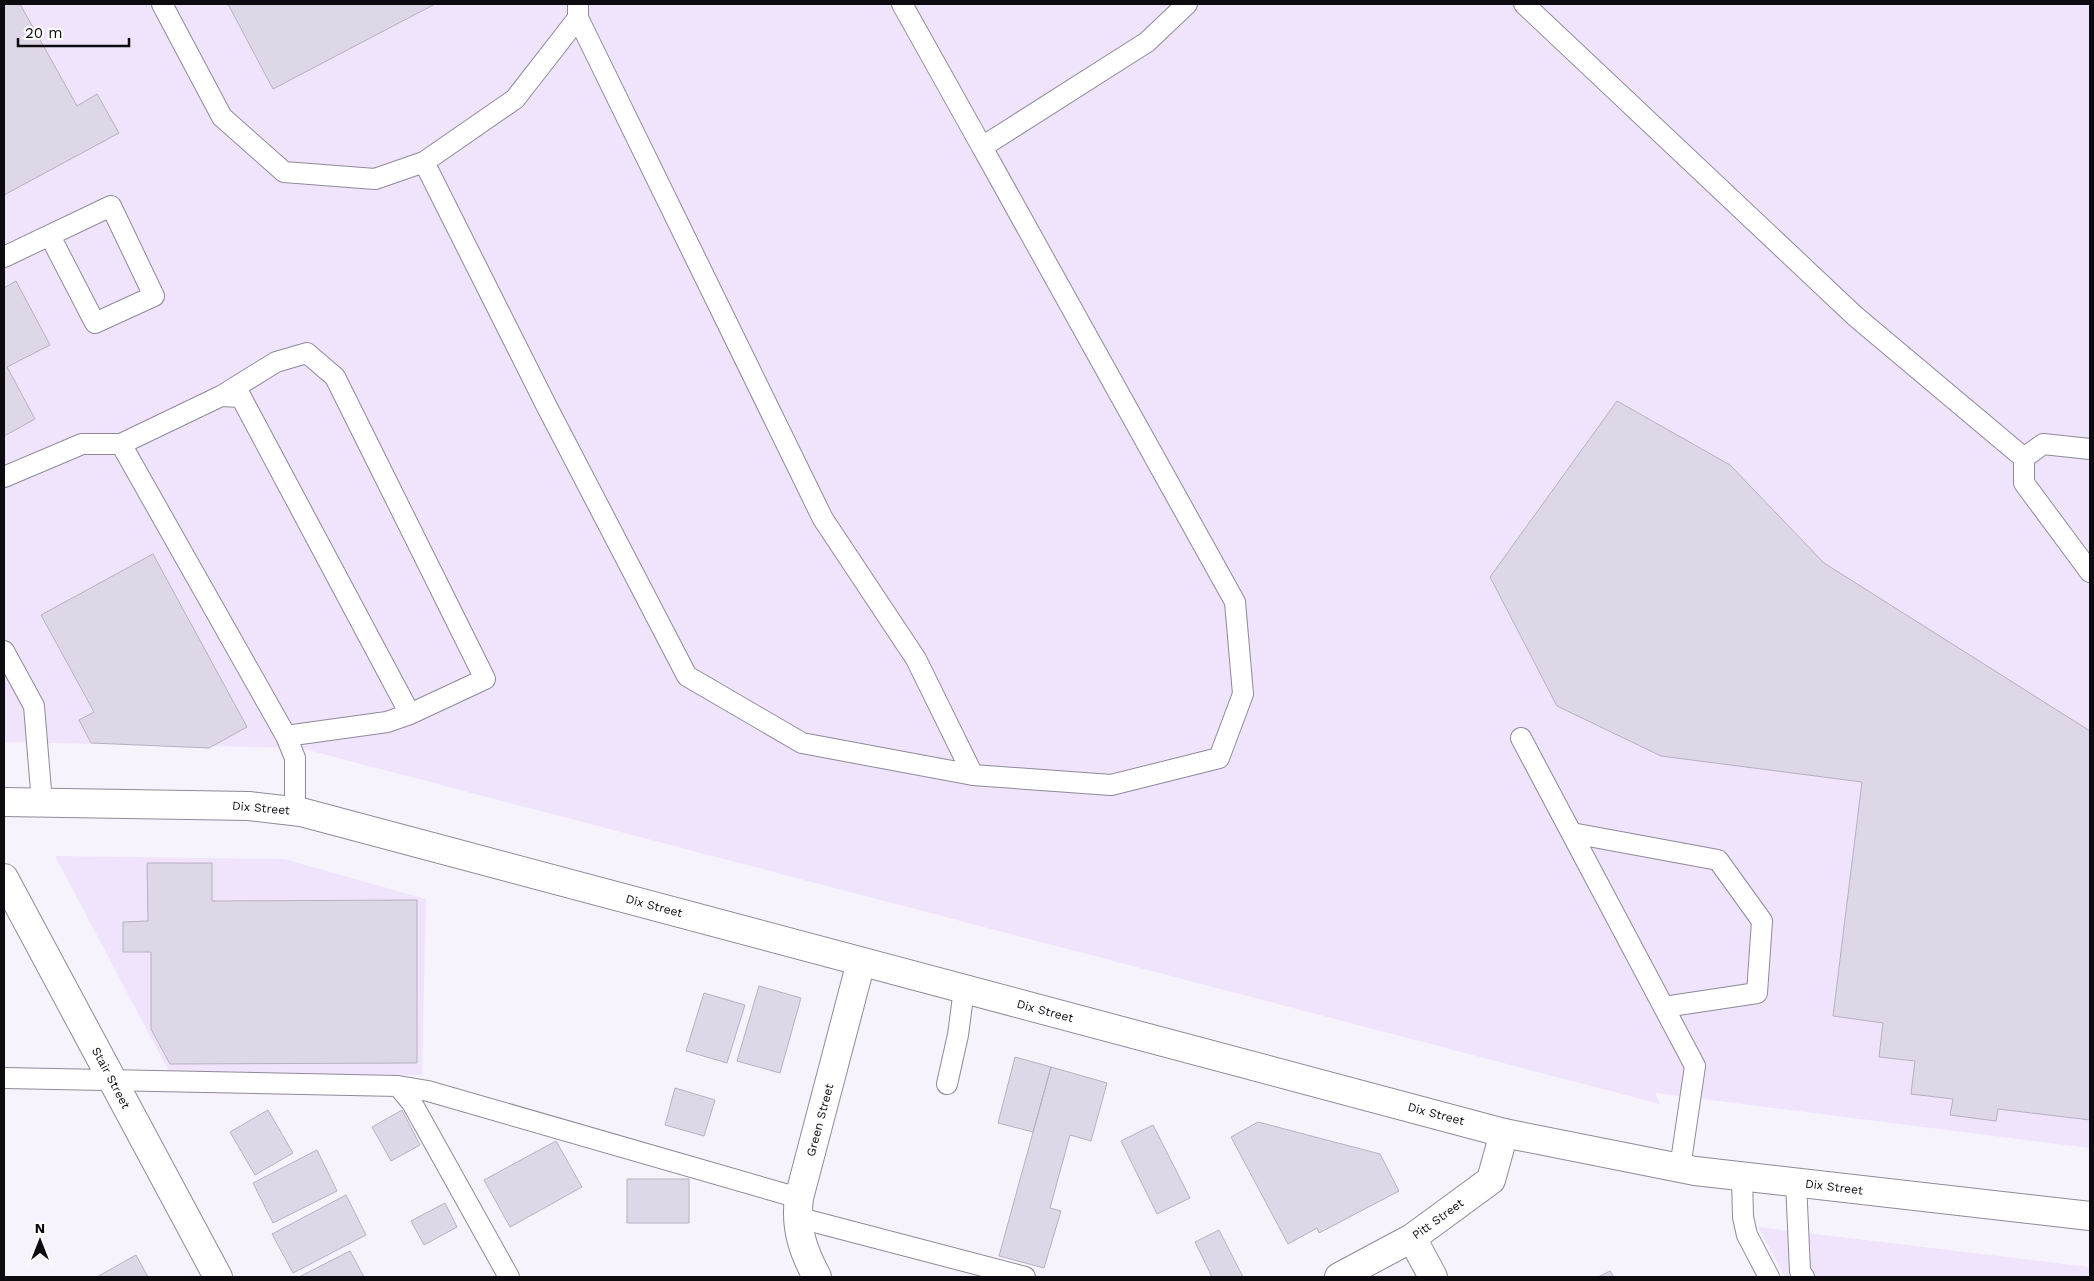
<svg xmlns="http://www.w3.org/2000/svg" width="2094" height="1281" viewBox="0 0 2094 1281" font-family="'Work Sans',sans-serif">
	<rect width="100%" height="100%" fill="#f7f3fd"/>
	<path fill="#efe4fc" d="M4,4H2090V1148L1655,1093L1660,1104L300,748L4,742Z
		M55,856L284,859L426,899L422,1075L169,1072Z
		M1758,1227L2090,1267V1277H1785Z"/>
	<path fill="#ded7e8" stroke="#b7b0c0" d="M4,4H20L77,106L97,94L119,133L4,195Z
		M228,4H435L273,89Z
		M16,281L50,345L7,367L35,419L4,436V288Z
		M1617,401L1730,465L1824,563L2090,731V1120L1998,1109L1996,1121L1950,1115L1953,1099L1911,1094L1915,1061L1879,1057L1883,1023L1833,1016L1862,782L1661,756L1557,706L1490,577Z
		M153,554L247,727L209,748L91,743L79,720L94,712L41,615Z
		M147,863H212V901L417,900V1063L170,1064L151,1029V952H123V922L148,921Z
		M759,986L801,998L780,1073L737,1061Z
		M704,993L745,1005L727,1063L686,1051Z
		M1015,1057L1051,1067L1033,1132L998,1123Z
		M1051,1067L1107,1083L1091,1141L1070,1135L1050,1208L1061,1211L1044,1268L999,1256Z
		M675,1088L715,1100L704,1136L665,1125Z
		M268,1110L293,1153L255,1175L230,1132Z
		M402,1110L420,1145L391,1161L372,1127Z
		M1258,1122L1380,1154L1399,1191L1319,1233L1317,1228L1288,1244L1231,1137Z
		M1153,1125L1190,1198L1157,1214L1121,1141Z
		M556,1141L582,1187L510,1227L484,1180Z
		M317,1150L337,1191L273,1223L253,1183Z
		M627,1179H689V1223H627Z
		M346,1195L366,1235L293,1273L272,1234Z
		M445,1203L457,1227L424,1245L411,1221Z
		M1219,1230L1243,1277H1212L1195,1242Z
		M350,1251L364,1277H299Z
		M136,1255L148,1277H97Z
		M1610,1271L1614,1277H1598Z"/>
	<g fill="none" stroke-linecap="round" stroke-linejoin="round">
		<g stroke="#8f8998" stroke-width="22">
			<path id="lane" d="M162,4L222,117L284,172L375,179L424,162L515,99L578,18V4
				M902,4L982,147L1147,42L1187,4
				M1524,4L1855,316L2024,458V483L2090,572
				M578,18L823,519L916,659L973,775
				M424,162L546,405L687,676L802,743L973,775L1111,785L1219,758L1243,694L1235,602L982,147
				M4,257L111,206L154,296L95,323L50,236
				M221,396L276,362L307,353L335,377L485,679L410,714L387,722L286,736
				M121,444L221,396L241,397L410,714
				M2024,458L2043,444L2090,449
				M4,477L82,444H121L286,736L295,758V811
				M4,651L34,706L42,803
				M1521,738L1695,1066L1680,1168
				M1572,833L1718,860L1762,921L1757,993L1664,1007
				M4,1078L398,1086L428,1091L799,1198
				M947,1084L958,1035L964,989
				M398,1086L412,1103L509,1277
				M1742,1176L1743,1217L1747,1235L1769,1277
				M1796,1182L1800,1271L1804,1277
				M796,1217L1025,1277"/>
		</g>
		<g stroke="#8f8998" stroke-width="30">
			<path id="street" d="M4,878L218,1277
				M1412,1238L1433,1277
				M817,1277C803,1251 795,1228 799,1198L861,962
				M1339,1277L1412,1238L1491,1180L1504,1133"/>
		</g>
		<g stroke="#8f8998" stroke-width="30">
			<path id="secondary" d="M4,802L249,806L301,812L1504,1133L1695,1171L2090,1216"/>
		</g>
		<use href="#lane" stroke="#fff" stroke-width="20"/>
		<use href="#street" stroke="#fff" stroke-width="28"/>
		<use href="#secondary" stroke="#fff" stroke-width="28"/>
	</g>
	<g text-anchor="middle" stroke-width="4" stroke-linejoin="round" paint-order="stroke">
		<g font-size="12" fill="#0d0a10" stroke="#fff">
			<text transform="translate(261 808) rotate(5)" y="4">Dix Street</text>
			<text transform="translate(654 906) rotate(15)" y="4">Dix Street</text>
			<text transform="translate(1045 1011) rotate(15)" y="4">Dix Street</text>
			<text transform="translate(111 1078) rotate(62)" y="4">Stair Street</text>
			<text transform="translate(1436 1114) rotate(15)" y="4">Dix Street</text>
			<text transform="translate(820 1120) rotate(-75)" y="4">Green Street</text>
			<text transform="translate(1834 1187) rotate(7)" y="4">Dix Street</text>
			<text transform="translate(1438 1219) rotate(-36)" y="4">Pitt Street</text>
		</g>
	</g>
	<rect width="2094" height="1281" fill="none" stroke="#0d0a10" stroke-width="10"/>
	<g transform="translate(40 1241)" stroke="#ffffff" stroke-width="4" paint-order="stroke">
	<path d="M0-4L9 19L0 12L-9 19Z" fill="#0d0a10"/>
	<text y="-8" font-size="14" font-weight="bold" text-anchor="middle" fill="#0d0a10">N</text>
	</g>
	<path d="M18 38v8h111v-8" fill="none" stroke="#0d0a10" stroke-width="2.5"/>
	<text x="25" y="38" font-size="15" fill="#0d0a10" stroke="#ffffff" stroke-width="4" paint-order="stroke">20 m</text>
</svg>
